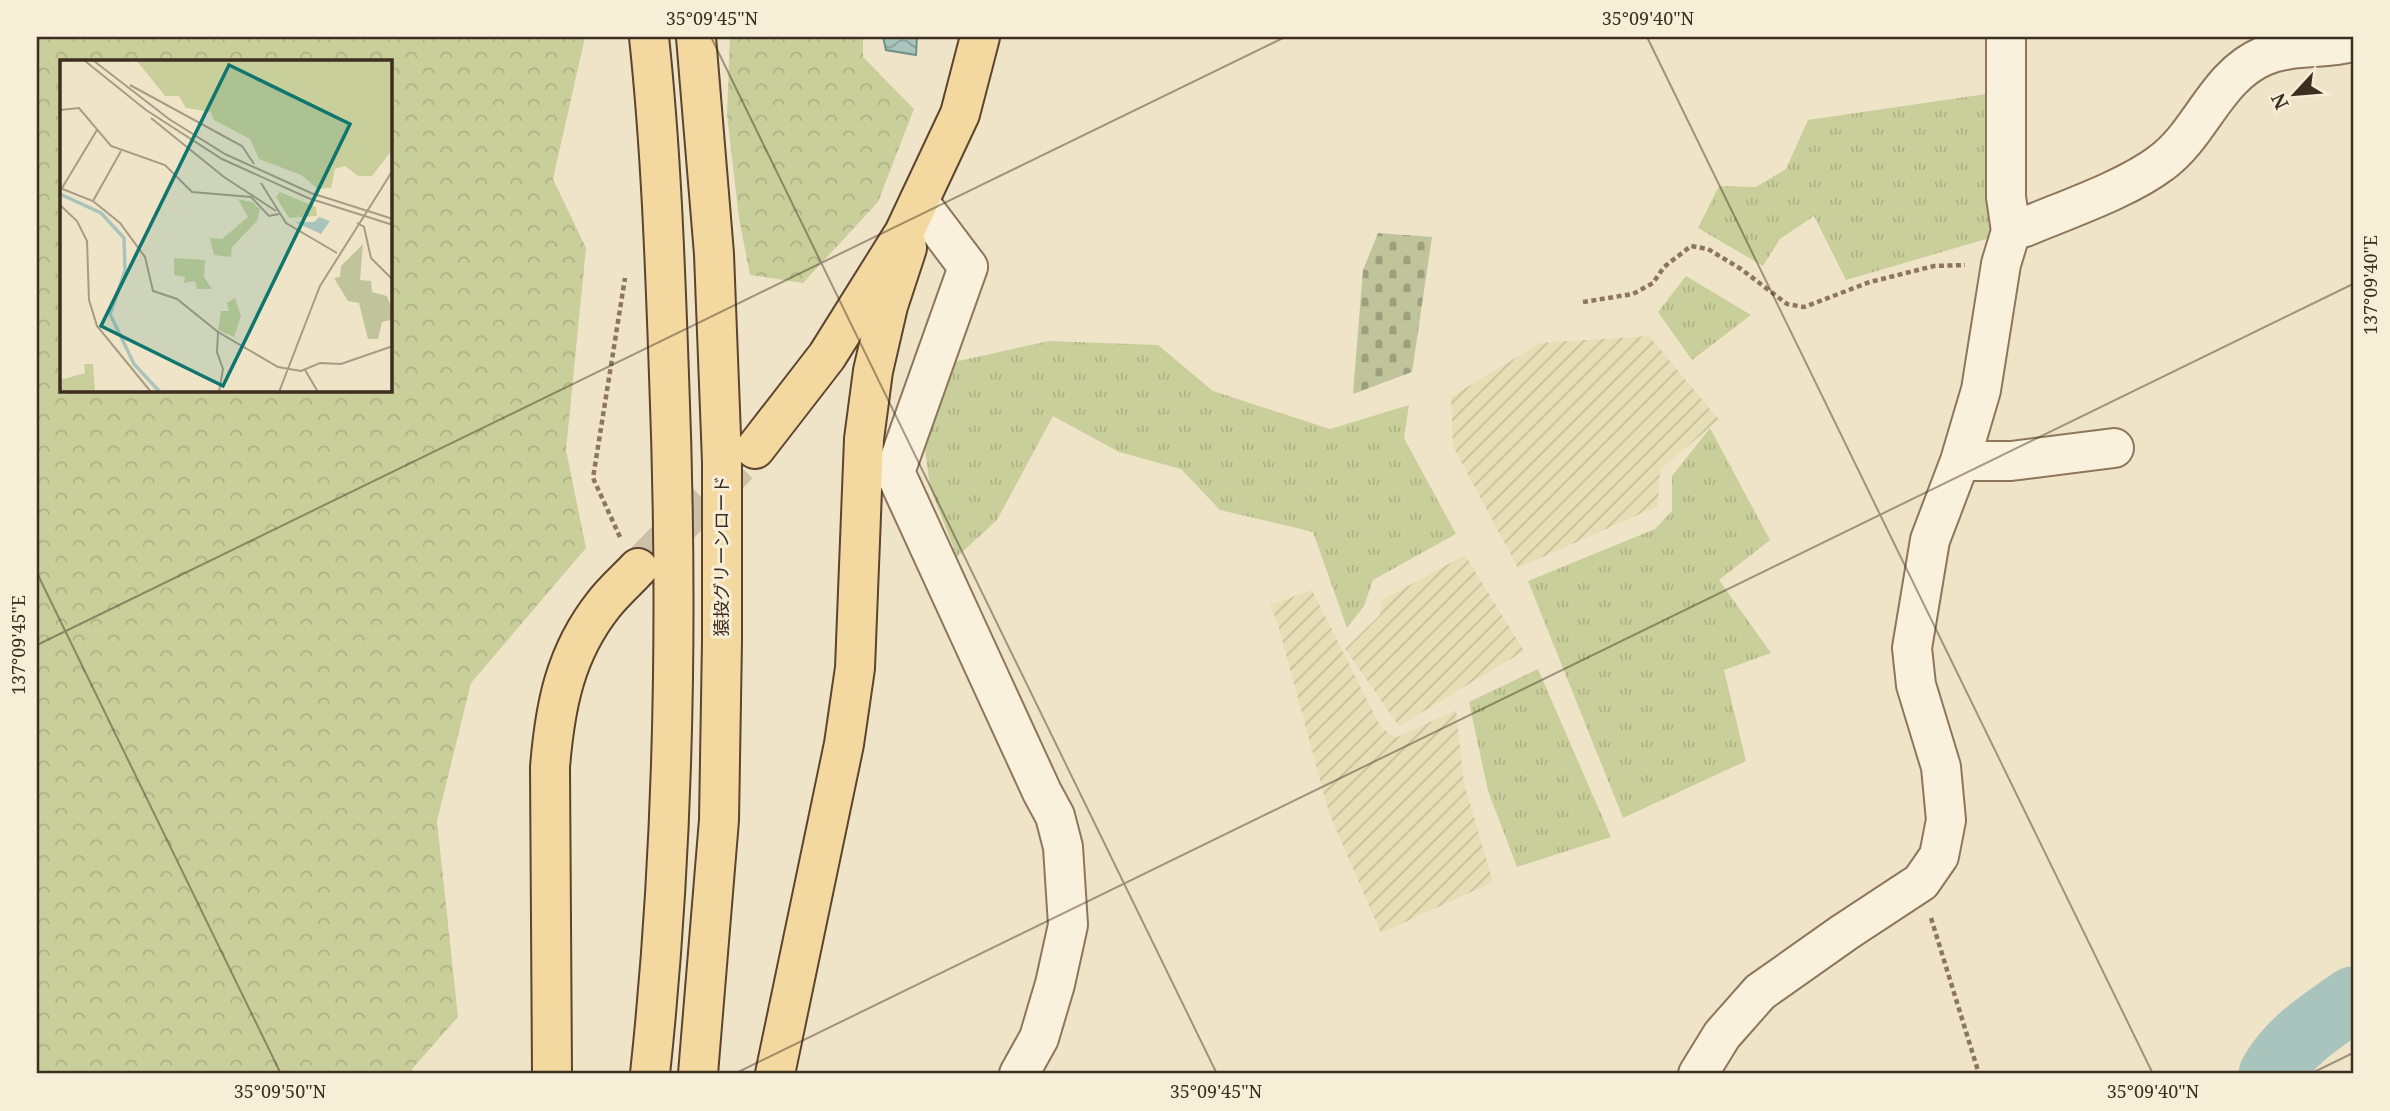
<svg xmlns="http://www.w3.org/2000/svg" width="2390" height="1111" viewBox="0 0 2390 1111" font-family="'Noto Serif','Noto Sans JP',serif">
	<defs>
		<pattern id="farmland-furrows" width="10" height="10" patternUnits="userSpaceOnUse" patternTransform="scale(1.75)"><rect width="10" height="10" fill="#e6deb5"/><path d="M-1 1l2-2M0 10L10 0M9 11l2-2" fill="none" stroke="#c6bf9b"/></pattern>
		<pattern id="grass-tufts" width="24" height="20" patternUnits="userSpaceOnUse" patternTransform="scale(1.75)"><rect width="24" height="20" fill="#c9cf9b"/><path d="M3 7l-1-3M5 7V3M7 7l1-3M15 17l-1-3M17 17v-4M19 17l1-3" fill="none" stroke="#aeb285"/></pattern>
		<pattern id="forest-crowns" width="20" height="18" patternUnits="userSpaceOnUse" patternTransform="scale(1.75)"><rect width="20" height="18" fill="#c9cf9b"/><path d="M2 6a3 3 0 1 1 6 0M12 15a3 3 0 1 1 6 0" fill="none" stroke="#aeb285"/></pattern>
		<pattern id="cemetery-stones" width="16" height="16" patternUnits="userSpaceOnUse" patternTransform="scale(1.75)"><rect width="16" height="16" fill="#bfc49a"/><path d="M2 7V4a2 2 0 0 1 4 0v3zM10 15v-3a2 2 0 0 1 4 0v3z" fill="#9ca07d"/></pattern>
		<pattern id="water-waves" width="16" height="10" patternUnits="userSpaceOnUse" patternTransform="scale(1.75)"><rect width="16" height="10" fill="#a9c4bc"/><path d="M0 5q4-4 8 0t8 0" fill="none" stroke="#8ba098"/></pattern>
	</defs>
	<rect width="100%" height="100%" fill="#f0e4c8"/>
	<path fill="url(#farmland-furrows)" d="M1649,336L1719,420L1660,469L1658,506L1518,568L1453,446L1451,397L1540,343Z
		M1465,555L1524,651L1399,726L1345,649L1380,615L1382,600Z
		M1312,590L1380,726L1395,738L1456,710L1464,783L1493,882L1381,933L1329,813L1277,621L1270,605Z"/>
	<path fill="url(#grass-tufts)" d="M1986,94L1993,237L1846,280L1814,216L1780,239L1763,266L1698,228L1719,186L1756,187L1786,169L1808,120Z
		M1686,276L1751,315L1692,360L1658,312Z
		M1049,341L1158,345L1213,391L1330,429L1409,405L1404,438L1456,534L1373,580L1364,606L1347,628L1313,532L1220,510L1181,469L1119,452L1053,416L997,520L957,557L930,487L924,442L954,362Z
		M1710,428L1770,540L1719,580L1771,653L1724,670L1746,761L1623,818L1528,581L1655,529L1672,511V476Z
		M1538,669L1611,837L1517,867L1488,791L1469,702Z"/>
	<path fill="url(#forest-crowns)" fill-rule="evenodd" d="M37,37H585L553,179L586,248L566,450L586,548L471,683L437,821L458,1017L412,1069L414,1074H37ZM61,61H390V390H61Z
		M730,37H863V57L914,109L878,202L803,283L750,275L739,218L727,115Z"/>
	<path fill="url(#cemetery-stones)" d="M1378,233L1432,237L1412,372L1353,394L1363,270Z"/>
	<path fill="url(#water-waves)" stroke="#6f938a" stroke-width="2" d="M883,37H917L916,55L886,50Z"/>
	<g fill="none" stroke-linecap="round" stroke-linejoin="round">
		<path stroke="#a9c4bc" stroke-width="65" d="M2271,1074C2290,1040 2322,1021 2353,999"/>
		<path stroke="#ccc0a6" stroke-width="38" stroke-dasharray="38 19" stroke-linecap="butt" d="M638,568L739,465"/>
		<g stroke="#8d765c" stroke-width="42">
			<path id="minor" d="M919,202L968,267L895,472L1042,792L1055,816L1063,847L1068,925L1055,984L1039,1038L1019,1074
				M2011,231L2025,227C2065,210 2127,189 2161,163C2201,134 2216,76 2264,56C2293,44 2323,50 2353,42
				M1960,461H2011L2114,448
				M1698,1074L1722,1035L1760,992L1845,932L1921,882L1939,856L1946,820L1941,767L1916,685L1912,648L1930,540L1960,461L1981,390L2001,264L2011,231L2006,197V37"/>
		</g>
		<g stroke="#5b4430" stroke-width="42">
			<path id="major" d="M649,37C661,149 665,263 669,375C678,609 675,842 650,1074
				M696,37L714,254L722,462V641L719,820L698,1074
				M755,449L827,356L904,233L960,114L980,37
				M552,1074L550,767C555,706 565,653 604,604C614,591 627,580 638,568
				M775,1074L844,744L855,668L864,439L873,371L888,306L907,248L904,233"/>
		</g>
		<path stroke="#8d765c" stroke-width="4.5" stroke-dasharray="5 3.5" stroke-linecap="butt" d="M1583,302L1633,294L1653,283L1664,267L1691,246L1708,249L1741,269L1787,304L1804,307L1870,282L1934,266L1965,265
			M620,537L593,478L625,278
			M1931,918L1979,1074"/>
		<use href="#minor" stroke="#faf1dc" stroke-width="38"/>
		<use href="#major" stroke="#f3d9a0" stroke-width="38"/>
	</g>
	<path fill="none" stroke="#3d2e20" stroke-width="2" stroke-opacity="0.45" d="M711,37L1217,1074M1647,37L2153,1074M37,573L281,1074M37,645L1285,37M734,1074L2353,284M2310,1074L2353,1053"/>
	<g text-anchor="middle" stroke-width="6" stroke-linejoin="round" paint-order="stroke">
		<g font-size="18" fill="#3d2e20" stroke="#f7eed8">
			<text transform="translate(722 556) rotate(-90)" y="6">猿投グリーンロード</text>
		</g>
	</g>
	<g transform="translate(60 60)">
		<rect width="332" height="332" fill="#f0e4c8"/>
		<path d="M178,139L192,142L200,149L197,161L172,187L171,197L154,195L150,178L162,179L188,157ZM114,198L145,200L144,217L152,229H137L135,221L124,223L125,217L114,215ZM175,238L181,256L174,277L158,270L161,251H169L167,243ZM24,304H33L35,332H0V320L25,313Z" fill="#c9cf9b"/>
		<path d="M77,1H332V90L312,116H298L285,106L275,109L271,128L258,129L241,115L199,99L190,79L154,60L151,52L126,48L119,36H105ZM220,132L256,147L257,156L229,158L216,137Z" fill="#c9cf9b"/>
		<path d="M303,184L300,220L311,221L312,232L327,236L332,249L331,260L322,262L318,279H308L299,243L288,241L274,218L280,217L281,206Z" fill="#bfc49a"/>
		<path d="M259,157L270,161L261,174L235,162H254Z" fill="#a9c4bc"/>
		<path fill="none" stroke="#a9c4bc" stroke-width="3.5" d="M0,134L41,153L64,178L65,211L50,254L74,304L100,332"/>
		<path fill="none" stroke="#a89b85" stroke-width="2" d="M25,1L86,50L162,99L248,138L333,165M34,1L109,59L165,94L251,133L333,159M70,25L182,86L194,104M0,50L19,48L51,86L105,105L132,132L191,137L209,156L219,154M91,58L164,117L216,151M201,123L226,163L277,193M0,128L33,141L60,163L85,197L93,231L117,239L158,272L218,307L241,311L260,303L281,304L333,286M2,128L37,70M33,141L61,91M0,145L17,161L27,181L29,240L37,266L91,332M297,163L304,167L311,198L333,220M158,272L157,292L163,309L159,332M245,310L258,332M219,332L260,226L333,110"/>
		<path fill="#0f766e" fill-opacity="0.15" stroke="#0f766e" stroke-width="3.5" d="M169,5L290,64L163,326L41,266Z"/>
		<rect width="332" height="332" fill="none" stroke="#3d2e20" stroke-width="3.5"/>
	</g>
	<rect width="2390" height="1111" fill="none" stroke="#f7eed8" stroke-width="77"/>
	<g transform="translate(2295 94) rotate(244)" stroke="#f7eed8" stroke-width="5" paint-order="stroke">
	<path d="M0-5L12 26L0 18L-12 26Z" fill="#3d2e20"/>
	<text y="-10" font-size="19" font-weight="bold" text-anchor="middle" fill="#3d2e20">N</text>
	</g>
	<rect x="38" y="38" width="2314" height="1034" fill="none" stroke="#3d2e20" stroke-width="2.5"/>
	<g font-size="18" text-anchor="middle" fill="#3d2e20">
		<text x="712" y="25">35°09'45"N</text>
		<text x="1648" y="25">35°09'40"N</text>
		<text transform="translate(2371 285) rotate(-90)" y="6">137°09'40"E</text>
		<text transform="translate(19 645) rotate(-90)" y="6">137°09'45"E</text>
		<text x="280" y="1098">35°09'50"N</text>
		<text x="1216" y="1098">35°09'45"N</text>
		<text x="2153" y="1098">35°09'40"N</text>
	</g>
</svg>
